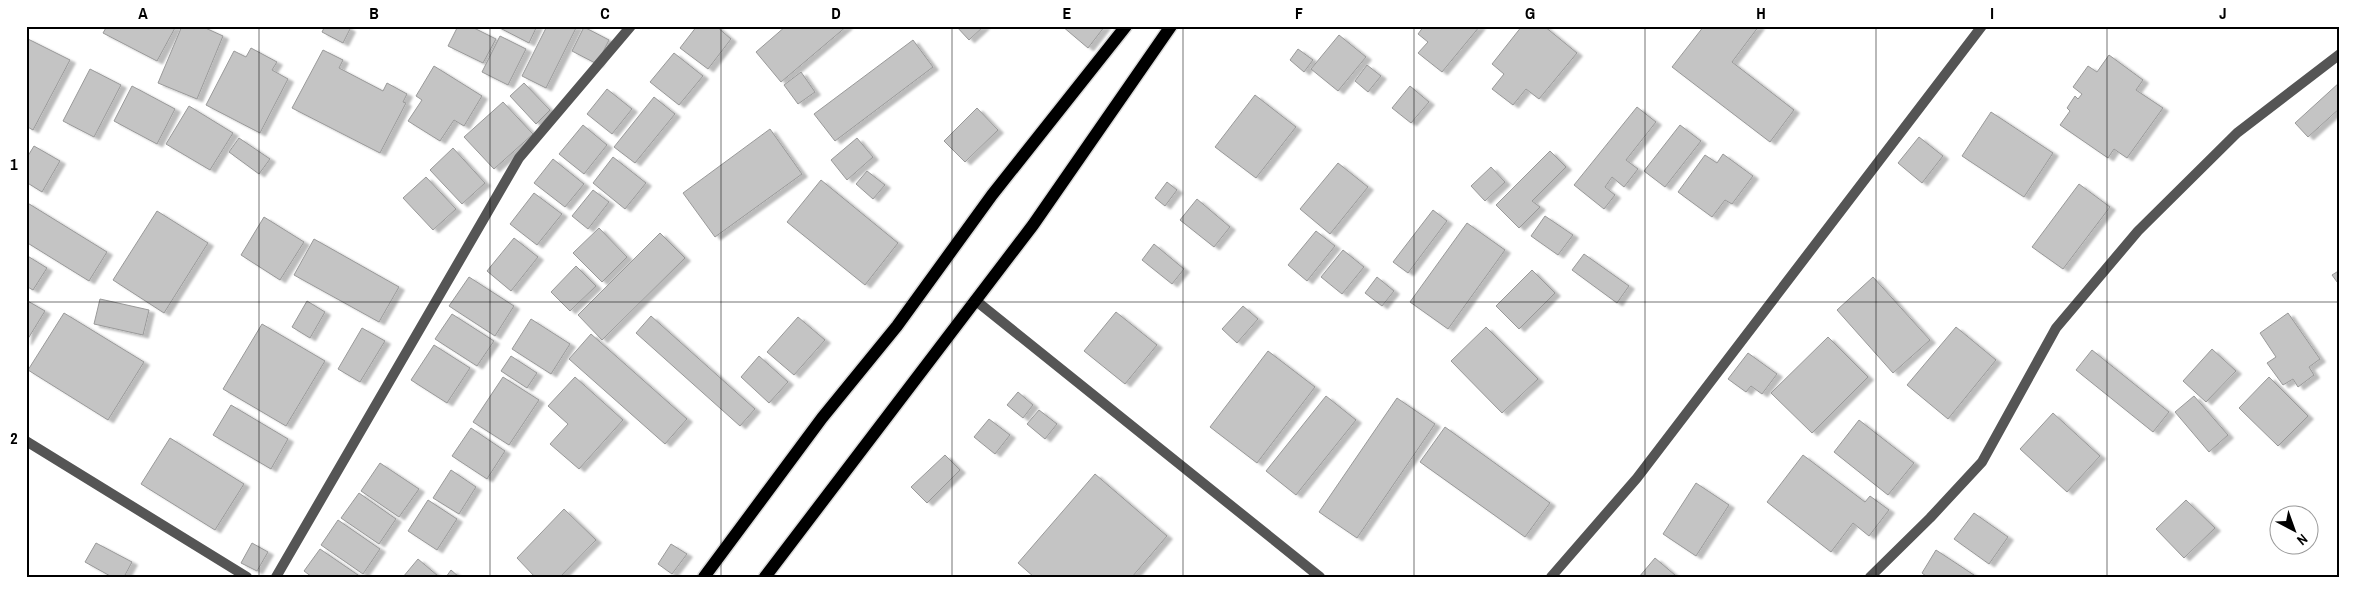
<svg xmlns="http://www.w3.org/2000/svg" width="2366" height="603" viewBox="0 0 2366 603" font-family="'Archivo Narrow',sans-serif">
	<defs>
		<filter id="shadow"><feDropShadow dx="5.5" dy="3" stdDeviation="1" flood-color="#0004"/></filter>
	</defs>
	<rect width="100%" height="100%" fill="#fff"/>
	<path fill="#c4c4c4" stroke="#999" filter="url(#shadow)" d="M107,26H176L157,61L103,33Z
		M182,26H201L223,36L197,99L158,83Z
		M325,26H345L350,29L343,43L322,32Z
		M458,26H470L496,39L483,63L448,46Z
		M496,26H537L529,43Z
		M547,26H577L546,88L522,76Z
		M697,26H716L731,39L708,69L680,48Z
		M786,26H847L781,82L756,52Z
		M956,26H984L969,40Z
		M1062,26H1105L1088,48Z
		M1424,26H1480L1442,72L1418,53L1428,42L1418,34Z
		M1522,26H1544L1577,53L1539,99L1526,89L1513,105L1492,89L1504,74L1492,64Z
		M1704,26H1759L1732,62L1794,110L1770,142L1672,67Z
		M584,27L609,40L597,64L572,51Z
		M1339,35L1366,57L1338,91L1311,69Z
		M500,36L526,49L508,85L482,72Z
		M26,38L70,60L33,130L26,126Z
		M913,40L933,67L835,141L814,114Z
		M251,48L277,62L272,70L288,79L260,133L206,105L234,51L246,57Z
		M1298,49L1313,60L1304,72L1290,60Z
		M323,50L343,60L339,68L383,91L387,83L407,94L403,102L406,103L380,153L292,108Z
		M674,53L703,76L679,105L650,82Z
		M2109,55L2143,80L2136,90L2163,108L2127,158L2114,149L2108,158L2060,125L2070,111L2067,108L2075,96L2078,99L2082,94L2073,87L2088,66L2097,72Z
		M1367,65L1381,76L1368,92L1355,81Z
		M434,66L482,96L464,126L454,120L440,141L408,121L422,100L416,96Z
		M90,69L121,85L94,137L63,121Z
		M801,72L815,92L798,104L784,85Z
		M2340,82V108L2308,137L2295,123Z
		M524,83L550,110L536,124L510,96Z
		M132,86L175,109L157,144L114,121Z
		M1410,86L1429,102L1411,123L1392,108Z
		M607,89L632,109L612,134L587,114Z
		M1255,95L1296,127L1256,178L1215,147Z
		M654,97L675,114L635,163L614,147Z
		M503,102L533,134L494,169L464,137Z
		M189,106L233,133L210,170L166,144Z
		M1637,107L1656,122L1626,160L1638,169L1624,187L1612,177L1605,187L1615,195L1604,209L1574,185Z
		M977,108L998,130L965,162L944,141Z
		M1991,112L2053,153L2024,197L1962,156Z
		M583,125L607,145L584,174L559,154Z
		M1680,125L1701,141L1665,187L1644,171Z
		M770,129L802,174L715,237L683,193Z
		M1919,137L1943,156L1922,183L1898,163Z
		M239,138L270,159L259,174L229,152Z
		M857,138L873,157L847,180L831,160Z
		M34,146L60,161L42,192L26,182V159Z
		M453,148L485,183L462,204L430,170Z
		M1550,151L1566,167L1532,201L1540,207L1519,228L1496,205Z
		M1723,154L1753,176L1732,204L1725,200L1712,217L1678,192L1705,155L1717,163Z
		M613,157L646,183L625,209L593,183Z
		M553,159L584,184L565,207L534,183Z
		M1338,163L1368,187L1330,234L1300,209Z
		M1491,167L1505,182L1485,201L1471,186Z
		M867,171L885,185L873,199L856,184Z
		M426,177L456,209L433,230L403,198Z
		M821,180L898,243L865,285L787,222Z
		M1167,182L1177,190L1165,206L1155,198Z
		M2079,184L2110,207L2063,269L2032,247Z
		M593,190L609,202L588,229L572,216Z
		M534,193L562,214L537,245L510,224Z
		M1197,199L1230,227L1214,247L1180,220Z
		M26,202L107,252L89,281L26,242Z
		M1433,210L1447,221L1408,273L1393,262Z
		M157,211L208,243L164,313L113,280Z
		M1545,216L1573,235L1558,255L1531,236Z
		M264,217L304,242L280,280L241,255Z
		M1467,223L1505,250L1448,329L1410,302Z
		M599,228L627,257L602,282L573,253Z
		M1316,231L1335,246L1307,281L1288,265Z
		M660,233L685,258L602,340L578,315Z
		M514,238L538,257L511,291L487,271Z
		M314,239L399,287L379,322L294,275Z
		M1154,244L1184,269L1172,284L1142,260Z
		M1343,250L1364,267L1342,294L1321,277Z
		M1584,254L1629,286L1617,303L1572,270Z
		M26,255L47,268L33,290L26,286Z
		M576,266L596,286L570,311L551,292Z
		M1532,270L1555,293L1519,329L1496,306Z
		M2340,270V286L2332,275Z
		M469,277L514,306L495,336L449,306Z
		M1377,277L1394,291L1382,306L1365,293Z
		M1873,277L1930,340L1893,373L1837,310Z
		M100,299L149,310L143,335L94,324Z
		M26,300L45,311L26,342Z
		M307,301L325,312L310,338L292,327Z
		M1243,306L1258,319L1237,343L1222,329Z
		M1116,312L1157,345L1125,384L1084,351Z
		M64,313L144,362L108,420L28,370Z
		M2288,313L2320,359L2309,367L2314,375L2298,387L2293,379L2283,385L2267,363L2276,357L2260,333Z
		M452,314L494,341L477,366L435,339Z
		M651,316L755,409L740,426L636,333Z
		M798,317L825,340L794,375L767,352Z
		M531,319L570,344L551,374L512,349Z
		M262,324L325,361L286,426L223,389Z
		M1486,327L1538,379L1502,413L1451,361Z
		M1956,327L1996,360L1948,419L1907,385Z
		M362,328L385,341L360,382L338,369Z
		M591,334L687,419L665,444L569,359Z
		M1828,337L1868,377L1812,433L1771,393Z
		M434,345L470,368L447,403L411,380Z
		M2212,349L2236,371L2206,402L2183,381Z
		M2092,350L2169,412L2153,432L2076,370Z
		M1268,351L1315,387L1257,463L1210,427Z
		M1748,353L1777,374L1762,394L1751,386L1746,392L1728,379Z
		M511,356L537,373L527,388L501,371Z
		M759,356L788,382L769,403L741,377Z
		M503,377L539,400L509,445L473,422Z
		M575,377L623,420L579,469L550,444L568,424L548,406Z
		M2269,377L2308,416L2278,446L2239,408Z
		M1018,392L1033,405L1023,418L1007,405Z
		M1326,396L1356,420L1296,495L1266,471Z
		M2194,396L2228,435L2209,452L2175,412Z
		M1397,398L1435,424L1357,538L1319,512Z
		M231,405L288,439L271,469L213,435Z
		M1039,410L1057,424L1045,439L1027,424Z
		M2053,413L2100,456L2067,492L2020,449Z
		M989,419L1010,435L995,454L974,437Z
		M1859,420L1914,463L1888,495L1834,452Z
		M1445,427L1550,503L1525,537L1420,462Z
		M471,428L505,451L487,479L452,456Z
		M170,438L244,484L215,530L141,484Z
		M945,455L960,470L927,503L911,487Z
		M1803,455L1865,502L1870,496L1889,510L1869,536L1853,523L1831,552L1767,502Z
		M380,463L419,489L399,517L361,491Z
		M451,470L476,487L459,514L433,498Z
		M1095,474L1167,536L1132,577H1034L1018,563Z
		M1696,483L1729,505L1696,556L1663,534Z
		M359,493L396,519L379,544L341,518Z
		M428,500L457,519L437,550L408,531Z
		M2186,500L2215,528L2184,558L2156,529Z
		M564,509L596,540L560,577H535L517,558Z
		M1974,513L2008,537L1989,564L1954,539Z
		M338,520L380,549L363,574L321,545Z
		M96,543L132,562L124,577H112L85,562Z
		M252,543L268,552L257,571L241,563Z
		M671,544L687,554L672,574L658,564Z
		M320,549L358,575L357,577H312L304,571Z
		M1936,550L1977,577H1927L1922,573Z
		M1655,558L1675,575L1674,577H1639Z
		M418,559L438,576L437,577H403Z
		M451,570L459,577H446Z"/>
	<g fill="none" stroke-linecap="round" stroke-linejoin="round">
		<g stroke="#dbdbdb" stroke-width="15">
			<path id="primary" d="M704,577L822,418L897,326L992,195L1126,26
				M765,577L1033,225L1171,26"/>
		</g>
		<path stroke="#555" stroke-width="10" d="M975,300L1320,577
			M26,441L247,577
			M276,577L519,158L631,26
			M1551,577L1637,478L1982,26
			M1870,577L1930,518L1982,462L2056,328L2138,231L2237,133L2340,54"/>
		<use href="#primary" stroke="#000" stroke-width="12"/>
	</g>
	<path fill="none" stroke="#000" stroke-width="1" stroke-opacity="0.55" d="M259,26V577M490,26V577M721,26V577M952,26V577M1183,26V577M1414,26V577M1645,26V577M1876,26V577M2107,26V577M26,302H2340"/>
	<rect width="2366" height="603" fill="none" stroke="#ffffff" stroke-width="55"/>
	<g transform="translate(2294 530) rotate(139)"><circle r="24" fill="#ffffff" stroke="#999999"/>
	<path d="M0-4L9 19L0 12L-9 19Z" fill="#000000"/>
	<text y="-8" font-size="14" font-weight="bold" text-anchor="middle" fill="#000000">N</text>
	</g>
	<rect x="28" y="28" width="2310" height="548" fill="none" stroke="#000" stroke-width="2"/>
	<g font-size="16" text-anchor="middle" font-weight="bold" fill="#000">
		<text x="143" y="19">A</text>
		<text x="374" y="19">B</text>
		<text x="605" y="19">C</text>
		<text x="836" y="19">D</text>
		<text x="1067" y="19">E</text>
		<text x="1299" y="19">F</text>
		<text x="1530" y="19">G</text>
		<text x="1761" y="19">H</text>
		<text x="1992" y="19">I</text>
		<text x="2223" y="19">J</text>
		<text x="14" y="170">1</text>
		<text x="14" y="444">2</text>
	</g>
</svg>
